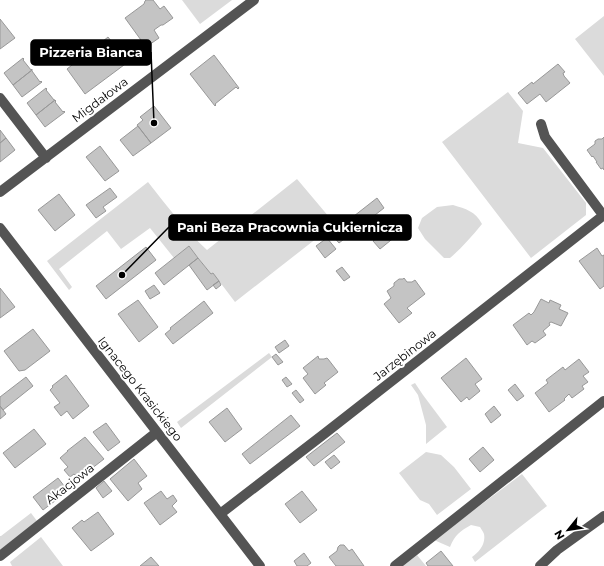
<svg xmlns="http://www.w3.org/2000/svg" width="604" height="566" viewBox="0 0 604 566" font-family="Montserrat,sans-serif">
	<rect width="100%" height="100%" fill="#fff"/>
	<path fill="#dbdbdb" d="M182,0H232L200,24Z
		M604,16V76L575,39Z
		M508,92L523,111L518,143L543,148L586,203V215L531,258L442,142Z
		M297,179L335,224L235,302L213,273L211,274L189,246L174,258L150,228L121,249L107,231L59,269L72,287L69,290L47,261L148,182C167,206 185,230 207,250Z
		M453,205C466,209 475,211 482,224C472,236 462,248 450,258H444L425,239L418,228L422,218L437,207Z
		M269,353L272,357L181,428L177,422Z
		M415,383L423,395L447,427L426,444V425L418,395L411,385Z
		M426,452L441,455L454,467L471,489L437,515L429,504L420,500L399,473Z
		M522,474L547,506L475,562L472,557C479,552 486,544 484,534C483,531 481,529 480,527L471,525C460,531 455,535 450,547L434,540Z
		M31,513L37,521L0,550V536H1Z
		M41,537L63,566H12L10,562Z
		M417,555L426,566H403Z"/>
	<path fill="#c4c4c4" stroke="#989898" d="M146,0H153L160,9L164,6L173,18L163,25H161L154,30L159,38L146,47L125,18L144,4L145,1Z
		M0,19L15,38L0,49Z
		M108,37L115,46H120L122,49L121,53L128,62L85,94L67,69L86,54L87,49L92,45L97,46Z
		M214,55L239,88L238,89L236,87L215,104L216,105L215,106L190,74Z
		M23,58L24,59L23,60L31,70L32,69V70L13,85L4,73Z
		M558,64L565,72L563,73L564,76L570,83L546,102L540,94L527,104L518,93L532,82L533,84Z
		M32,70V71L40,82L41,81L42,82L22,97L13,85Z
		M46,88L47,89L46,90L54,100H55L36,115L27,103Z
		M55,100L56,101L55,102L63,112L64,111L65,112L45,127L36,115Z
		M154,106L171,128L151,143L137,125L143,120L140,117Z
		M138,126L151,143L133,156L120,140Z
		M0,130L6,138L0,143Z
		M604,137V170L603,168L601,169L596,162H597L593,156L592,157L587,150L595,144V141L598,139H602Z
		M6,138L15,150L0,162V143Z
		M100,146L119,171L105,181L86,157Z
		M110,188L117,197L103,207L106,211L96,218L86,205Z
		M59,194L75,215L55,231L38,210Z
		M377,198L384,208L339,243L331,234Z
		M394,224L401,232L380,249L373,241Z
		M327,238L336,249L325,258L316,246Z
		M189,246L198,258L164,285L155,273Z
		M146,247L156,260L106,299L96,286Z
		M597,248L602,256L604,255V286L600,289L579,261Z
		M198,258L211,274L213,273L219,281L207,290L189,265Z
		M342,267L350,277L344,281L336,271Z
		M404,278L407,282H412L415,280L425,294L407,308L412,313L399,323L384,304L391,298L387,291L394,286V283L399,279H403Z
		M219,281L221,285L216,289L213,285Z
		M154,285L160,293L150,299L145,291Z
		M0,288L15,307L0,318Z
		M541,299L549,303L550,300L561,305L559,309L568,313L561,326L551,322L549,323L550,325L543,331L546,335L535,343L532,341L527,345L513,325L529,313L531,315L534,312Z
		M138,300L158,327L139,342L118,314Z
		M204,301L213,313L173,344L165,334L171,329L170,328Z
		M33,329L50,351L25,370L19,371L4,351Z
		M285,340L289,346L279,353L275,347Z
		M276,354L283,362L278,365L272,357Z
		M318,356L319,359H324L327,358L328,359L338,372L324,383L326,385L315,394L303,378L308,374L303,368Z
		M466,358L482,379L475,384L480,391L469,400L467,397L461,402L441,378Z
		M579,359L589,372L583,376L588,382L582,386L584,389L572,398L569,394L564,399L565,400L549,412L535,393L548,383L546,380L563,367L565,370Z
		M66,375L89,406L73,419L67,411L61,416L54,407L60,403L50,390L53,387L52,386Z
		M26,377L33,386L3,410L0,406V397Z
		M286,377L292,384L287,387L282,380Z
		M515,384L524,396L517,401L508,390Z
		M296,390L304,400L300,403L292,393Z
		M0,406L6,414L0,419Z
		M494,406L501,415L491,423L485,414Z
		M227,408L242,429L225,442L209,422Z
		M291,415L300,426L250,464L242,454Z
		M106,423L120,442L108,451L93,432Z
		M34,429L46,444L15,468L3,453Z
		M337,433L345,442L314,466L306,457Z
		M85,437L104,459L78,479L74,474L70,477L64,470L68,467L60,458L68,451H67Z
		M483,447L494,460L480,472L469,459Z
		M334,455L340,462L331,469L325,462Z
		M134,459L147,476L138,483L142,489L128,501L110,479Z
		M58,478L68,491L43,510L33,497Z
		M104,481L112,491L103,498L96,488Z
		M161,491L167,499L173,495L177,501L172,506L177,512L160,525L144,503Z
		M302,491L317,510L300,523L285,504Z
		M98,512L114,534L91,551L72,528L82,520L84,522Z
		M340,545H344L349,551L352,549L364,566H336L329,557L337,551L338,547Z
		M441,551L453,566H428L426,563Z
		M304,553L311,563L307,566H297L294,561Z
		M151,557L159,566H140Z"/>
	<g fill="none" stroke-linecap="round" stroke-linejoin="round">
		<path stroke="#545454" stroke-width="10" d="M0,98L46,158
			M541,124L545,137L603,215
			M0,192L254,0
			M0,228L260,566
			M220,514L324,434L604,215
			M0,556L157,432
			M395,566L604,401
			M540,566L557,550L604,516"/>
	</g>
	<g text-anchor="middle" stroke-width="4" stroke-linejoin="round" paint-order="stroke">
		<g font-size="12" fill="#000" stroke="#fff">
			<text transform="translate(100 100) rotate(-37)" y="4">Migdałowa</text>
			<text transform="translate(405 355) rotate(-38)" y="4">Jarzębinowa</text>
			<text transform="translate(140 389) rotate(52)" y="4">Ignacego Krasickiego</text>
			<text transform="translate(70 484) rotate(-38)" y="4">Akacjowa</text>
		</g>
	</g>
	<path fill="none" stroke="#000" stroke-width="1.5" d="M154 123L151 52M122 275L169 227"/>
	<g fill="#000" stroke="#fff" stroke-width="1.5">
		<circle cx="154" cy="123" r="4"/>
		<circle cx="122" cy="275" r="4"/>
	</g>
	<g fill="#000" stroke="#000" stroke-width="1.5">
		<rect x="31" y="40" width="120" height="25" rx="4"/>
		<rect x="169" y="215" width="242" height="25" rx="4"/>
	</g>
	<g font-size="13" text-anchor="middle" font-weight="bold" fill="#fff">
		<text x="91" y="57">Pizzeria Bianca</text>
		<text x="290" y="232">Pani Beza Pracownia Cukiernicza</text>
	</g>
	<g transform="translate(568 530) rotate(240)" stroke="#ffffff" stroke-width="3" paint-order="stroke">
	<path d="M0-3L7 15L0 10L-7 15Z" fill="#000000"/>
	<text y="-6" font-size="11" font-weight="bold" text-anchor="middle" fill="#000000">N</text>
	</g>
</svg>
